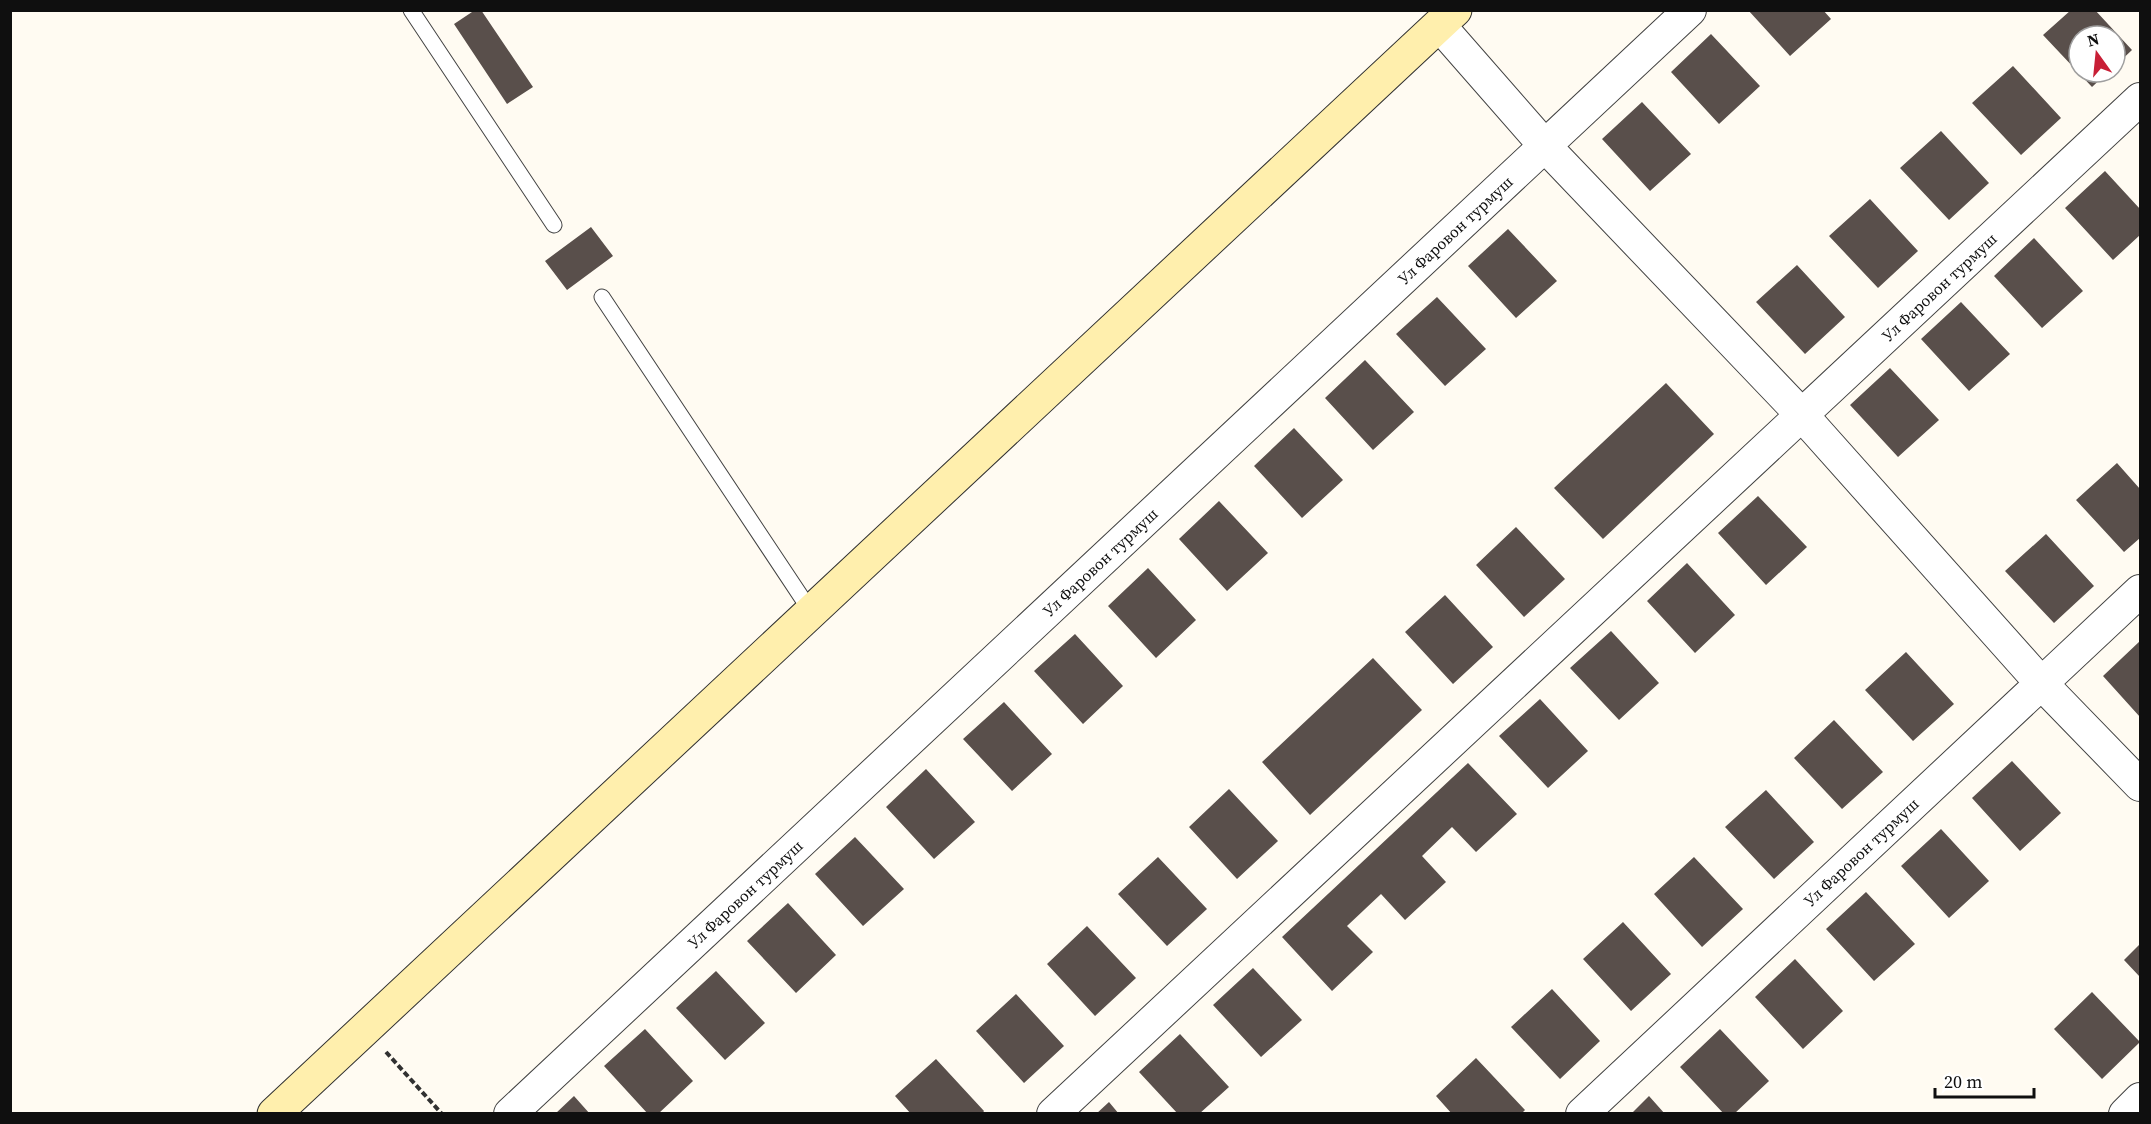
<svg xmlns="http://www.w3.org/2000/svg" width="2151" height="1124" viewBox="0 0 2151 1124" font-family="'Source Serif 4',serif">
	<rect width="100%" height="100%" fill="#fffbf2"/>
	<path fill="#594f4b" d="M475,10H481L533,87L507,104L454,24Z
		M1748,10H1823L1831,19L1790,56Z
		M2071,10H2095L2132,50L2115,66V36H2079V72H2108L2092,87L2043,35Z
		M1711,34L1760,86L1719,124L1671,72Z
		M2013,66L2061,118L2021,155L1972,103Z
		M1642,102L1691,154L1650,191L1602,139Z
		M1941,131L1989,183L1949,220L1900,168Z
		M2105,171L2140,209V235L2113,260L2065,208Z
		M1870,199L1918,251L1878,288L1829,236Z
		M591,227L613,256L567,290L545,261Z
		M1508,229L1557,281L1516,318L1468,266Z
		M2034,238L2083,291L2042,328L1994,276Z
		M1797,265L1845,317L1805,354L1756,302Z
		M1437,297L1486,349L1445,386L1396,334Z
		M1961,302L2010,354L1969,391L1921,339Z
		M1365,360L1414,412L1373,450L1325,398Z
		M1890,368L1939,420L1898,457L1850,405Z
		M1666,383L1714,434L1603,539L1554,488Z
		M1294,428L1343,480L1302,518L1254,466Z
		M2117,463L2140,489V538L2124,552L2076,500Z
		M1758,496L1807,547L1766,585L1718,533Z
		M1219,501L1268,553L1227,591L1179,539Z
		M1516,527L1565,579L1524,617L1476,565Z
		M2046,534L2094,586L2054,623L2005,571Z
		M1687,563L1735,615L1695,653L1647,601Z
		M1148,568L1196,620L1156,658L1108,606Z
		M1445,595L1493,647L1453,684L1405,632Z
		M1611,631L1659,683L1619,720L1570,668Z
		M1075,634L1123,686L1083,724L1034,671Z
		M2140,641V717L2103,676Z
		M1906,652L1954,704L1913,741L1865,690Z
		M1373,658L1422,710L1310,815L1262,762Z
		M1540,699L1588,751L1548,788L1499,736Z
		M1004,702L1052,754L1012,791L963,739Z
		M1834,720L1883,772L1842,809L1794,758Z
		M2012,761L2061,813L2020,851L1972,798Z
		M1468,763L1517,814L1476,852L1452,827L1422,856L1446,882L1405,920L1381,894L1347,926L1373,952L1332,991L1282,937Z
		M926,769L975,822L934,859L886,807Z
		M1229,789L1278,841L1237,879L1189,827Z
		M1766,790L1814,842L1774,879L1725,827Z
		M1941,829L1989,881L1949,918L1901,866Z
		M855,837L904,889L863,926L815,874Z
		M1158,857L1207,909L1167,946L1118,894Z
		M1694,857L1743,909L1702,947L1654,894Z
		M1866,892L1915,944L1874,981L1826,929Z
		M788,903L836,955L796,993L747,941Z
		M1623,922L1671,974L1631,1011L1583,959Z
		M1087,926L1136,978L1095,1016L1047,964Z
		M2140,944V977L2124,960Z
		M1795,959L1843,1011L1803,1049L1755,997Z
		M1253,968L1302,1020L1261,1057L1213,1005Z
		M716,971L765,1023L725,1060L676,1008Z
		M1552,989L1600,1041L1560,1079L1511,1027Z
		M2092,992L2140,1042L2102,1079L2054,1029Z
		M1016,994L1064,1046L1024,1083L976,1031Z
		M645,1029L693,1081L658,1114H648L604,1066Z
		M1720,1029L1769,1081L1734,1114H1724L1680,1067Z
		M1180,1034L1229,1087L1199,1114H1178L1139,1072Z
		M1476,1058L1525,1110L1521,1114H1452L1436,1096Z
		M936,1059L984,1111L982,1114H911L895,1096Z
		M574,1096L590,1114H555Z
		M1649,1096L1665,1114H1631Z
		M1109,1102L1119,1114H1096Z"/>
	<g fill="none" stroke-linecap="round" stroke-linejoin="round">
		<g stroke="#424242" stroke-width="17">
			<path id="lane" d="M411,10L554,225
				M602,297L810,610"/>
		</g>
		<g stroke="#424242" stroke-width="34">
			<path id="street" d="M1440,26L1545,146L1802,415L2041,683L2140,785
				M510,1114L1690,10
				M1053,1114L2140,99
				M1582,1114L2140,591
				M2125,1114L2140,1099"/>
		</g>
		<g stroke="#313131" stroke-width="35">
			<path id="secondary" d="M274,1114L1455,10"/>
		</g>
		<path stroke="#313131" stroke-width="4" stroke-dasharray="6 3" stroke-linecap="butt" d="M386,1052L442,1114"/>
		<use href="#lane" stroke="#fff" stroke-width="15"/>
		<use href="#street" stroke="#fff" stroke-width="32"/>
		<use href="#secondary" stroke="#ffefad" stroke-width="33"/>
	</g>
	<g text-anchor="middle" stroke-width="6" stroke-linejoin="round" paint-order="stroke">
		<g font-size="16" fill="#0f0f0f" stroke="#fff">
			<text transform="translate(1455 230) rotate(-43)" y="6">Ул Фаровон турмуш</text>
			<text transform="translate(1939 287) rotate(-43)" y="6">Ул Фаровон турмуш</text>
			<text transform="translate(1100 562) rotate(-43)" y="6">Ул Фаровон турмуш</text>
			<text transform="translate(1861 852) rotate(-43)" y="6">Ул Фаровон турмуш</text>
			<text transform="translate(745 894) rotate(-43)" y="6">Ул Фаровон турмуш</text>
		</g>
	</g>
	<rect width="2151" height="1124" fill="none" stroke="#0f0f0f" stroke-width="24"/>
	<g transform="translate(2097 54) rotate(345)"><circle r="28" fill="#ffffff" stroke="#9f9f9f" stroke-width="1.5"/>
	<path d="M0-4.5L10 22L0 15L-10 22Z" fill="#c81f36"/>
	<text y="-9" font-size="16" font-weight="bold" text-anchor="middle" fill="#0f0f0f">N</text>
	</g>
	<path d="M1935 1088v9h99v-9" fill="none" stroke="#0f0f0f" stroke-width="3"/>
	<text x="1944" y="1088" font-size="18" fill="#0f0f0f" stroke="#ffffff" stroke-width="4.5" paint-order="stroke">20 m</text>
</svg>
